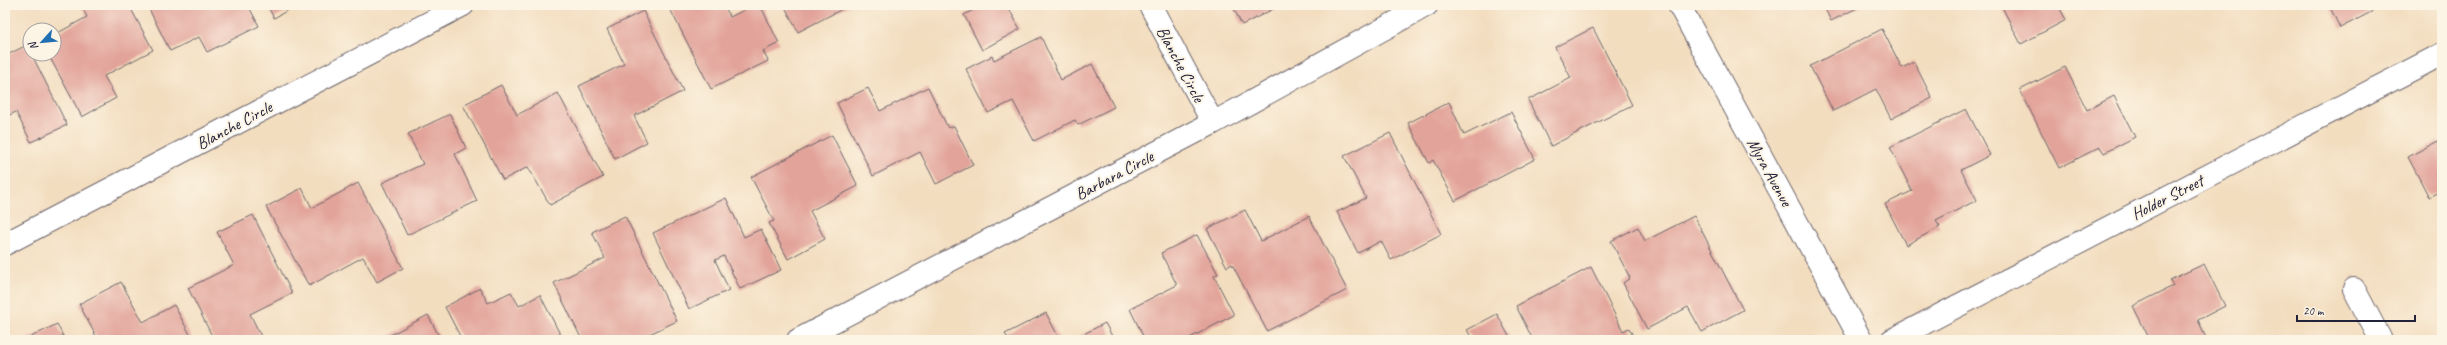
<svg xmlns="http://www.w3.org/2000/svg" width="2447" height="345" viewBox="0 0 2447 345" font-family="Caveat,sans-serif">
	<rect width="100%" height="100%" fill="#fcf5e5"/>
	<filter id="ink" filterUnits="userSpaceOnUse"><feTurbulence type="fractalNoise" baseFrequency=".025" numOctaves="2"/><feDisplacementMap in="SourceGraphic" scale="8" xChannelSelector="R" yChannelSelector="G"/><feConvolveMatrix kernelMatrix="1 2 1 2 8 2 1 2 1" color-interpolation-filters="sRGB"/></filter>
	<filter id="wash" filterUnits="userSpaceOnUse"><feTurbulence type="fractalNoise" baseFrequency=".012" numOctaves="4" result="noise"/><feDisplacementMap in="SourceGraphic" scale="16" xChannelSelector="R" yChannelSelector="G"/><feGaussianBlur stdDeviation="0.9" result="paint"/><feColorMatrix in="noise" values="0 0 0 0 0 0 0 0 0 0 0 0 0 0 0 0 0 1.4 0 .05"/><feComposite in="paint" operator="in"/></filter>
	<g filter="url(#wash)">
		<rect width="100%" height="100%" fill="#f3ddbf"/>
		<g id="blocks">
			<path fill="#e2a39a" d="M81,5H129L153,50L104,76L116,98L82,117L48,54H54V35L87,17Z
				M147,5H248L259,26L207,52L199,37L170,51Z
				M267,5H297L274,18Z
				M668,5H724L730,17L754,5H760L779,43L763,51L768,61L711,89Z
				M784,5H850L798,32Z
				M970,5H1007L1020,29L982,50L964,15L973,10Z
				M1232,5H1281L1242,25Z
				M1823,5H1863L1831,21Z
				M2001,5H2058L2066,20L2021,44Z
				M2329,5H2372L2375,10L2340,28Z
				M643,11L683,91L634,116L647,142L615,159L579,86L624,64L607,29Z
				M1593,28L1632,105L1551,146L1528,100L1571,78L1555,47Z
				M1882,29L1902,68L1914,62L1932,98L1891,119L1876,89L1833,111L1810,66Z
				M1041,37L1061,80L1092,64L1114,107L1078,125L1075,120L1034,141L1013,101L988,113L966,69L992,56L994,60Z
				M27,45L67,125L31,142L16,112L5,117V56Z
				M2065,67L2087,110L2114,96L2135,137L2104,153L2100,147L2059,168L2020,90Z
				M501,85L517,115L558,93L603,177L550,205L528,167L503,180L463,105Z
				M928,87L948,128L954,126L973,165L936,184L920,152L873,176L837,103L868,88L880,111Z
				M1449,102L1464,135L1511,112L1535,159L1455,201L1433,160L1429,163L1408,123Z
				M1966,109L1990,155L1961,170L1977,200L1936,221L1940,227L1906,245L1885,204L1912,191L1890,147Z
				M450,114L466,148L455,154L477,201L407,235L382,183L423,164L408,134Z
				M1390,133L1441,234L1391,260L1381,241L1358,253L1337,212L1366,198L1344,156Z
				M832,135L858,186L810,211L825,239L788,259L769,223L774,221L751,177Z
				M2438,141L2440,145L2442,144V190L2429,197L2408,157Z
				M358,183L403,268L377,282L363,257L309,286L266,207L302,188L312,208Z
				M726,198L744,237L761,229L781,270L740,289L724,256L715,260L729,290L689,309L653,233Z
				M1245,210L1261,241L1309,216L1347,290L1267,331L1232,264L1227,267L1207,229Z
				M253,215L292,293L250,314L262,338L258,340H214L188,288L234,265L217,232Z
				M625,216L677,321L637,340H582L554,283L605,258L592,232Z
				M1694,216L1743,310L1702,332L1688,307L1647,329L1623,283L1630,278L1611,241L1638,227L1645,241Z
				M1197,235L1218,274L1214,276L1234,315L1186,340H1145L1130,309L1177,285L1161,253Z
				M2204,264L2225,306L2198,320L2207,340H2150L2133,306L2173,286L2170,280Z
				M1591,267L1623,331L1629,328L1635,340H1533L1516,306Z
				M121,282L143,322L174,305L193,340H98L79,304Z
				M480,288L488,303L511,292L519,306L540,295L563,340H462L445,307Z
				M1046,313L1060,340H1009L1005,334Z
				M1497,314L1511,340H1473L1467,330Z
				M428,315L441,340H381Z
				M1105,323L1114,340H1072Z
				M57,324L65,340H25Z"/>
		</g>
	</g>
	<g filter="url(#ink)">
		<use href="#blocks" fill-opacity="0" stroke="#6b6369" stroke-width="1"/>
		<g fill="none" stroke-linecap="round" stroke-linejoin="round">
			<g stroke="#6b6369" stroke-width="24">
				<path id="minor" d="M1150,5L1213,123
					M5,244L463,5
					M2354,289L2381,340
					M798,340L1213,123L1427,5"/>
			</g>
			<g stroke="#6b6369" stroke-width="24">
				<path id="tertiary" d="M1679,5L1861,340
					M1892,340L2442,54"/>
			</g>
			<use href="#minor" stroke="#fff" stroke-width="22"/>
			<use href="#tertiary" stroke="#fff" stroke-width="22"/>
		</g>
	</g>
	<g text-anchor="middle" stroke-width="4" stroke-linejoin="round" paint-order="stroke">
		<g font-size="17" fill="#22223b" stroke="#fcf5e5">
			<text transform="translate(1181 64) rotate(62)" y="6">Blanche Circle</text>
			<text transform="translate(234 125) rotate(-28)" y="6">Blanche Circle</text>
			<text transform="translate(1770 172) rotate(61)" y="6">Myra Avenue</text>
			<text transform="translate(1114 175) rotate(-28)" y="6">Barbara Circle</text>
			<text transform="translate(2167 197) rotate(-27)" y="6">Holder Street</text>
		</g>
	</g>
	<rect width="2447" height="345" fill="none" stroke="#fcf5e5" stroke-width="20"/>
	<g transform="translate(42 42) rotate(243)"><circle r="19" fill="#fcf5e5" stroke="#a5a1a1"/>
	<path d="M0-3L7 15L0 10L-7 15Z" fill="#1f6fb2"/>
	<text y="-6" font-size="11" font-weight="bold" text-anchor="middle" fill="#22223b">N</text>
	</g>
	<path d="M2297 315v6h118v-6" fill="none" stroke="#22223b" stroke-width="2"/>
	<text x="2303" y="315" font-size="12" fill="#22223b" stroke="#fcf5e5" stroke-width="3" paint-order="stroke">20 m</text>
</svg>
